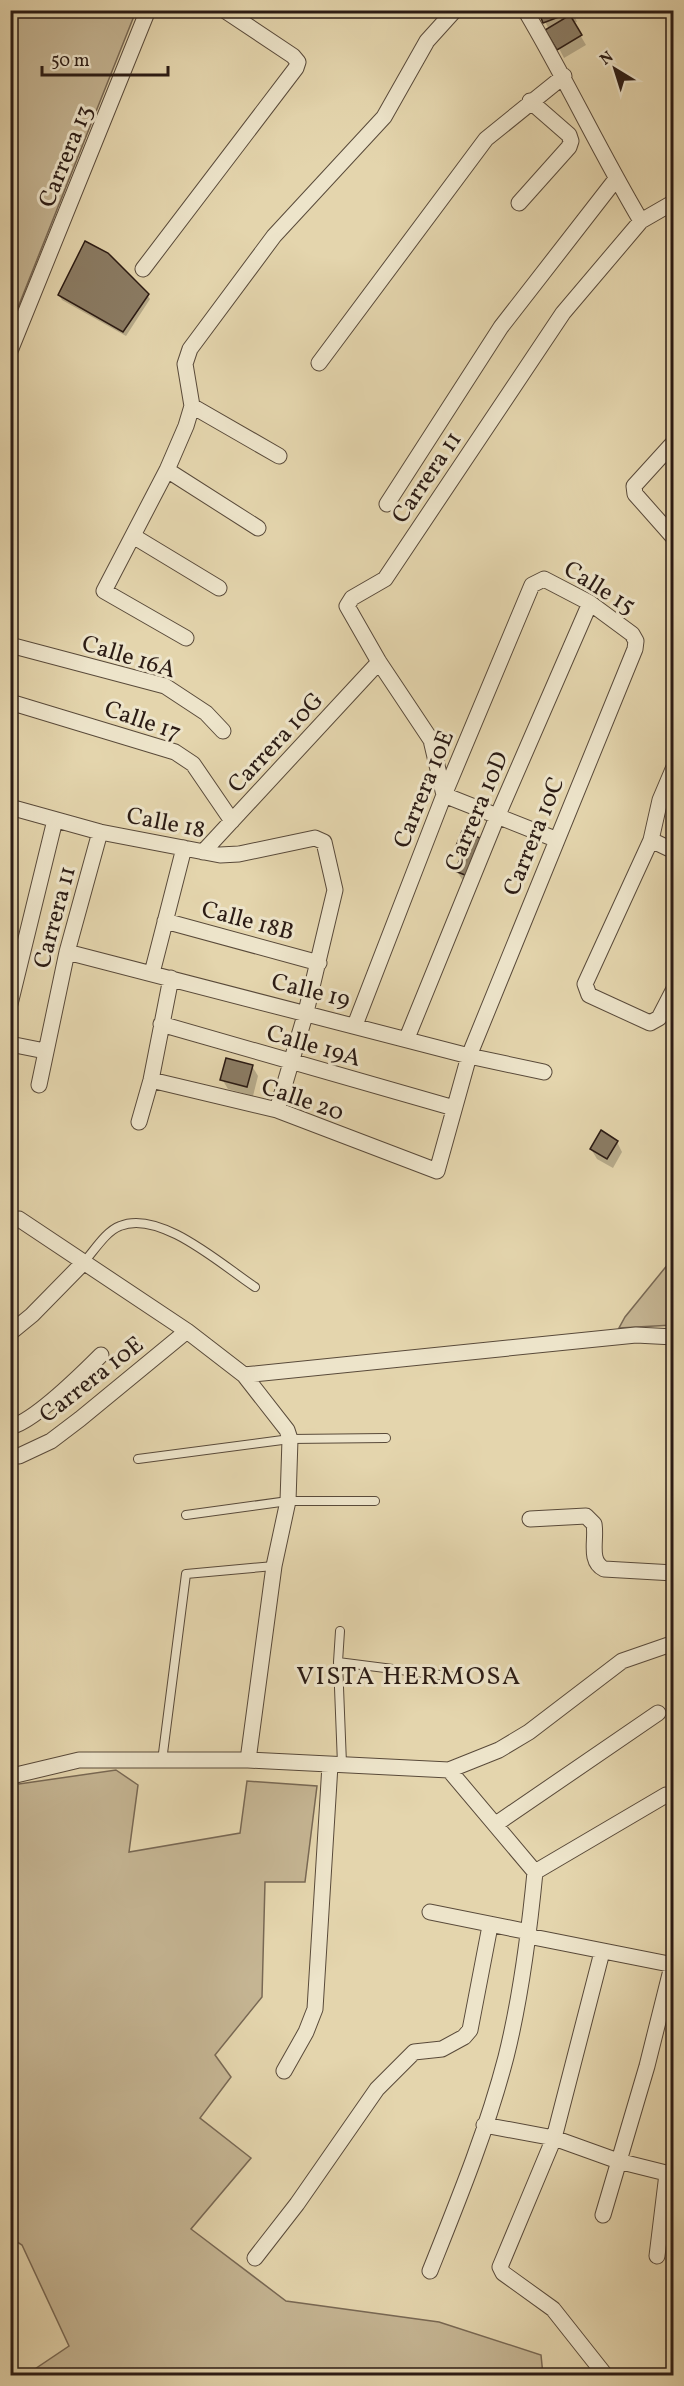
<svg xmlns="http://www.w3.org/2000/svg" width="684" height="2386" viewBox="0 0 684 2386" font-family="Vollkorn,serif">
	<rect width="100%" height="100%" fill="#e4d5ad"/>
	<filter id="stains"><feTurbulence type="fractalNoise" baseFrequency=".00333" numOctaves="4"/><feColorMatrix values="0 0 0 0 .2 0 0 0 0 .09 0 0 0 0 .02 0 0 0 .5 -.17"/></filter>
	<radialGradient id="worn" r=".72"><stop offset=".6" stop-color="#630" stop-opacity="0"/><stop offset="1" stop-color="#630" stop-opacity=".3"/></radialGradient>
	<path fill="#c5b593" stroke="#786854" stroke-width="1.5" d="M16,10L136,11L11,325L10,23Z
		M673,1258V1325L619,1328L625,1317Z
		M116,1770L138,1785L129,1852L240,1833L247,1781L317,1786L305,1882H265L262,1997L215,2055L231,2077L200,2118L251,2158L191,2229L286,2301L439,2322L541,2355L543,2375H26L69,2346L22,2245L11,2238L10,1778L19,1784Z"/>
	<path fill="#0003" d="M539,10H572L577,22L573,23L586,45L564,58Z
		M59,295H147L150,299L126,336L62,300Z
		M484,841L475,886L463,881L457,871L463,856L457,846Z
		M252,1066L258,1076L253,1096L228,1089L222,1079Z
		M617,1142L622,1152L613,1168L597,1159L591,1149Z"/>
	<path fill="#8b7c64" stroke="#2b1b14" stroke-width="1.5" d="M538,10H572V12L543,23Z
		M570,15L582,35L557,50L545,30Z
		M85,241L108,253L149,294L123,332L58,295Z
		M462,831L485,840L470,877L455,871L464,849L456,846Z
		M226,1058L253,1065L247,1087L220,1080Z
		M601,1130L618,1141L607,1159L590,1149Z"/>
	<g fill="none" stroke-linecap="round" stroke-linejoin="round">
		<g stroke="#594a3a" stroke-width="10">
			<path id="lane" d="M84,1262C94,1251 106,1231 120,1226C160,1209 223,1266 255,1287
				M138,1459L290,1439L386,1438
				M186,1515L288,1501H375
				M340,1631L338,1662L342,1764
				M338,1662L463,1678
				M162,1761L186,1574L274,1566"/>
		</g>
		<g stroke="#594a3a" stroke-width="17">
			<path id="street" d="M525,10C566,79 600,152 641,221
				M519,203L569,147L571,141L569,135L530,101
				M143,269L296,68L298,62L293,56L224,10
				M10,351L148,10
				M319,363L486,139L564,76
				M192,406L279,456
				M674,442L634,486L635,494L674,538
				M167,470L258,528
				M387,504L501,327L616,179
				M133,536L219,588
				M186,638L104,591L167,470L186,426L192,406L185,364L190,349L274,236L384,117L427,41L455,10
				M10,645L165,686L206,713L223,731
				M10,702L175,752L193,764L232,821
				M674,767L660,800L651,840L674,851
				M10,807L100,832L220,855L239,854L315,838L324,842L335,890L306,1012L277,1110
				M555,839L444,795L431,740L379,662L347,606L352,598L385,579L563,313L641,221L674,202
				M651,840L585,984L589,995L650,1023L659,1018L674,989
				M203,852L379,662
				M165,921L319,963
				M67,952L469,1056L544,1072
				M152,973L184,848
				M10,1004L55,820
				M161,1024L454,1108
				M407,1038L497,817L590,603
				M10,1044L45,1051
				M151,1080L277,1110L437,1171L469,1056L635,649L636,641L632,634L590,603L544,579L532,585L444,795L355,1025
				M39,1085L67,952L100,832
				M139,1122L151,1080L171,978
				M19,1219L187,1331L244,1375L287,1430L290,1439L288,1501L274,1566L248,1760
				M10,1333L32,1315L84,1262
				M244,1375L636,1335L674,1337
				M10,1427C33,1422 83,1373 101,1355
				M19,1456L51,1441L80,1419L187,1331
				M530,1519L586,1516L594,1524C597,1539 588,1561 604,1569L674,1573
				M449,1770L499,1750L529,1732L622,1661L674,1643
				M10,1772L16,1775L79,1760H248L449,1770L535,1872C529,1934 521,1997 506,2057C487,2130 458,2201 430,2271
				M496,1824L658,1713
				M535,1872L666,1795
				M430,1912L529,1932
				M528,1936L674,1965
				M602,1952L554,2138L500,2267L503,2273L553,2309L606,2376
				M284,2071L306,2032L315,2009L330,1765
				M484,2125L554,2138L618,2161L674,2175
				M603,2215L647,2066L672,1966
				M657,2256L667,2174
				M255,2258L297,2204L377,2089L414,2052L442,2049L464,2037L470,2030L490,1926"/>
		</g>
		<use href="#lane" stroke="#ede4ca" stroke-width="8"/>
		<use href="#street" stroke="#ede4ca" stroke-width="15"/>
	</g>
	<g text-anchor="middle" stroke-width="6" stroke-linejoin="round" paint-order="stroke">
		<g font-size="24" fill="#2b1b14" stroke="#ede4ca">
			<text transform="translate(65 156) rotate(-68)" y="8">Carrera 13</text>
			<text transform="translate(426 477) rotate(-56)" y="8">Carrera 11</text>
			<text transform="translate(600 587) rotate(32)" y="8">Calle 15</text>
			<text transform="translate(129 656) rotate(17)" y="8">Calle 16A</text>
			<text transform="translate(143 720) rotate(19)" y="8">Calle 17</text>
			<text transform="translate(275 742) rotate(-47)" y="8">Carrera 10G</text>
			<text transform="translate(423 789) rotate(-68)" y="8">Carrera 10E</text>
			<text transform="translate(476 811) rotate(-67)" y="8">Carrera 10D</text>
			<text transform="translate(166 822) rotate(11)" y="8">Calle 18</text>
			<text transform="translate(533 836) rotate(-68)" y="8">Carrera 10C</text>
			<text transform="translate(54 917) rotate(-75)" y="8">Carrera 11</text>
			<text transform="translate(248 920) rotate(15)" y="8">Calle 18B</text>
			<text transform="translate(311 990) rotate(14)" y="8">Calle 19</text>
			<text transform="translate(314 1045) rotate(16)" y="8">Calle 19A</text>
			<text transform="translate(303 1099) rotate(19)" y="8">Calle 20</text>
			<text transform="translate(91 1379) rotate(-38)" y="8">Carrera 10E</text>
		</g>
		<g font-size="26" letter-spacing="1.5" fill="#2b1b14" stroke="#ede4ca">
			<text x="409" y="1684">VISTA HERMOSA</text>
		</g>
	</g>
	<rect width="684" height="2386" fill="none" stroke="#e4d5ad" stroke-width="36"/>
	<rect x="12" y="12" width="660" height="2362" fill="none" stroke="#2b1b14" stroke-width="3"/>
	<rect x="18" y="18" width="648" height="2350" fill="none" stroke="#2b1b14" stroke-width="1.5"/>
	<g transform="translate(615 69) rotate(322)" stroke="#ede4ca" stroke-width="4.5" paint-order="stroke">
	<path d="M0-4.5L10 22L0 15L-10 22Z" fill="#2b1b14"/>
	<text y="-9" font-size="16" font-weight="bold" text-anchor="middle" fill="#2b1b14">N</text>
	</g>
	<path d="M42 66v9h126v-9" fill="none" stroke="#2b1b14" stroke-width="3"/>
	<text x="51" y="66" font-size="18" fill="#2b1b14" stroke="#ede4ca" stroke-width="4.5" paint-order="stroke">50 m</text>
	<rect width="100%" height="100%" filter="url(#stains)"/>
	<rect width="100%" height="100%" fill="url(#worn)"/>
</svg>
